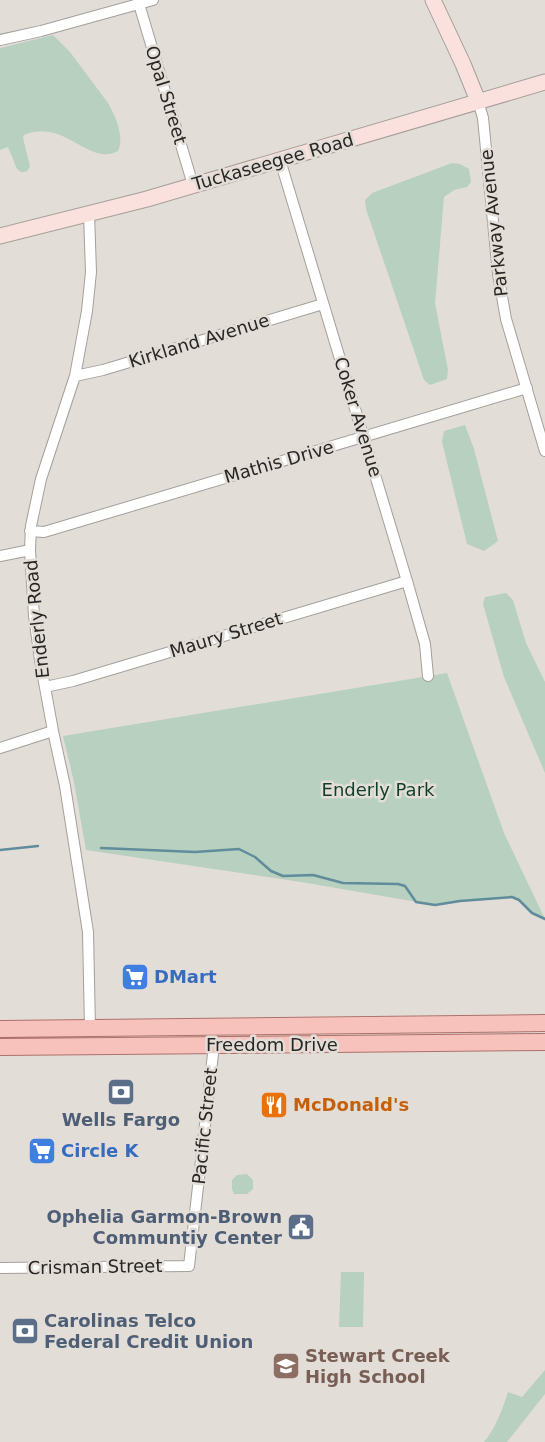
<svg xmlns="http://www.w3.org/2000/svg" width="545" height="1442" viewBox="0 0 545 1442" font-family="'DejaVu Sans',sans-serif">
	<rect width="100%" height="100%" fill="#e3ddd8"/>
	<path fill="#b7d0c0" d="M53,35L70,52L108,103C115,115 125,137 118,151C88,167 65,118 24,135L23,138L30,166C28,171 27,172 21,172L17,169L8,147L0,150V48Z
		M452,163L460,164L469,169L471,182L467,187L454,190L444,197L435,303L448,370L447,379L430,385L424,380L366,209L365,200L372,193Z
		M465,425L474,449L498,541L484,551L467,544L442,442L444,431Z
		M506,593L513,600L526,643L545,682V773L504,677L483,604L485,597Z
		M447,673L504,833L545,919L532,913L519,900L512,897L460,901L435,905L301,882L86,850L74,782L63,736Z
		M247,1174L253,1180V1189L247,1194H234L232,1189V1180L237,1175Z
		M341,1272H364L363,1327H339Z
		M545,1370V1394L507,1442H484C496,1428 502,1410 508,1392L522,1397Z"/>
	<g fill="none" stroke-linecap="round" stroke-linejoin="round">
		<path stroke="#608c9b" stroke-width="2.5" d="M101,848L195,852L239,849L255,857L271,871L283,876L313,875L343,883L398,884L405,886L416,902L435,905L460,901L512,897L519,900L532,913L545,919
			M0,850L38,846"/>
		<g stroke="#a59f9a" stroke-width="12">
			<path id="street" d="M139,4L193,185
				M0,40L41,31L153,0
				M478,101L483,118L498,274L506,319L545,451
				M280,160L407,581L425,644L428,676
				M89,214L91,272L87,311L75,376L41,479L31,526L30,550L34,616L40,660L53,731L65,786L88,932L90,1028
				M75,376L103,370L323,304
				M30,531L44,532L527,388
				M0,556L30,550
				M45,687L73,681L407,581
				M0,748L53,731
				M0,1268L189,1266L214,1045"/>
		</g>
		<g stroke="#a59f9a" stroke-width="17">
			<path id="secondary" d="M433,0L463,64L478,101
				M0,236L147,199L545,82"/>
		</g>
		<g stroke="#ac716a" stroke-width="18">
			<path id="primary" d="M0,1029L545,1023
				M0,1047L545,1042"/>
		</g>
		<use href="#street" stroke="#fff" stroke-width="10"/>
		<use href="#secondary" stroke="#fbe1de" stroke-width="15"/>
		<use href="#primary" stroke="#f8c2bc" stroke-width="16"/>
	</g>
	<defs>
		<g id="supermarket-square" transform="scale(1.4375)"><rect x="-9" y="-9" width="18" height="18" rx="4" fill="#3f7fe0" stroke="#e3ddd8"/><path d="M-6-5.5h2.5l.6 2H6L4.5 2H-2.5L-4.4-4H-6ZM-1.5 3.2a1.3 1.3 0 1 0 .1 0ZM3 3.2a1.3 1.3 0 1 0 .1 0Z" fill="#fff"/></g>
		<g id="bank-square" transform="scale(1.4375)"><rect x="-9" y="-9" width="18" height="18" rx="4" fill="#5c6f8a" stroke="#e3ddd8"/><path d="M-6-4H6V4H-6ZM0-2.3a2.3 2.3 0 1 0 0 4.6a2.3 2.3 0 1 0 0-4.6Z" fill="#fff"/></g>
		<g id="restaurant-square" transform="scale(1.4375)"><rect x="-9" y="-9" width="18" height="18" rx="4" fill="#e8710a" stroke="#e3ddd8"/><path d="M-5-6h1v4h1v-4h1v4h1v-4h1v5L-1.5 .5V6h-2V.5L-5-1ZM5-6V6H3V1.5H1.5Q1.5-4 5-6Z" fill="#fff"/></g>
		<g id="civic-square" transform="scale(1.4375)"><rect x="-9" y="-9" width="18" height="18" rx="4" fill="#5c6f8a" stroke="#e3ddd8"/><path d="M-.6-6.5H3V-4.5H.6V-3L4-1V1h2V6H-6V1h2V-1L-.6-3ZM-1.2 2.5V6h2.4V2.5Z" fill="#fff"/></g>
		<g id="school-square" transform="scale(1.4375)"><rect x="-9" y="-9" width="18" height="18" rx="4" fill="#8d6e63" stroke="#e3ddd8"/><path d="M0-5L7-2L0 1L-7-2ZM-4 1L0 2.5L4 1V4Q0 6-4 4Z" fill="#fff"/></g>
	</defs>
	<g fill-rule="evenodd">
		<use href="#supermarket-square" x="135" y="977"/>
		<use href="#bank-square" x="121" y="1092"/>
		<use href="#restaurant-square" x="274" y="1105"/>
		<use href="#supermarket-square" x="42" y="1151"/>
		<use href="#civic-square" x="301" y="1227"/>
		<use href="#bank-square" x="25" y="1331"/>
		<use href="#school-square" x="286" y="1366"/>
	</g>
	<g text-anchor="middle" stroke-width="5" stroke-linejoin="round" paint-order="stroke">
		<g font-size="18" fill="#282624" stroke="#e3ddd8">
			<text transform="translate(166 95) rotate(73)" y="6">Opal Street</text>
			<text transform="translate(273 162) rotate(-16)" y="6">Tuckaseegee Road</text>
			<text transform="translate(494 223) rotate(-96)" y="6">Parkway Avenue</text>
			<text transform="translate(199 341) rotate(-17)" y="6">Kirkland Avenue</text>
			<text transform="translate(358 417) rotate(73)" y="6">Coker Avenue</text>
			<text transform="translate(279 462) rotate(-16)" y="6">Mathis Drive</text>
			<text transform="translate(37 619) rotate(-96)" y="6">Enderly Road</text>
			<text transform="translate(226 635) rotate(-17)" y="6">Maury Street</text>
			<text x="272" y="1051">Freedom Drive</text>
			<text transform="translate(205 1126) rotate(-84)" y="6">Pacific Street</text>
			<text transform="translate(95 1267) rotate(-1)" y="6">Crisman Street</text>
		</g>
		<g font-size="18" fill="#0f3f28" stroke="#e3ddd8">
			<text x="378" y="796">Enderly Park</text>
		</g>
		<g font-size="18" font-weight="bold" fill="#366cbe" stroke="#e3ddd8" text-anchor="start">
			<text x="154" y="983">DMart</text>
			<text x="61" y="1157">Circle K</text>
		</g>
		<g font-size="18" font-weight="bold" fill="#c56008" stroke="#e3ddd8" text-anchor="start">
			<text x="293" y="1111">McDonald's</text>
		</g>
		<g font-size="18" font-weight="bold" fill="#4e5e75" stroke="#e3ddd8">
			<text x="121" y="1126">Wells Fargo</text>
			<text x="282" y="1223" text-anchor="end">Ophelia Garmon-Brown<tspan x="282" dy="21">Communtiy Center</tspan></text>
			<text x="44" y="1327" text-anchor="start">Carolinas Telco<tspan x="44" dy="21">Federal Credit Union</tspan></text>
		</g>
		<g font-size="18" font-weight="bold" fill="#785e54" stroke="#e3ddd8" text-anchor="start">
			<text x="305" y="1362">Stewart Creek<tspan x="305" dy="21">High School</tspan></text>
		</g>
	</g>
</svg>
